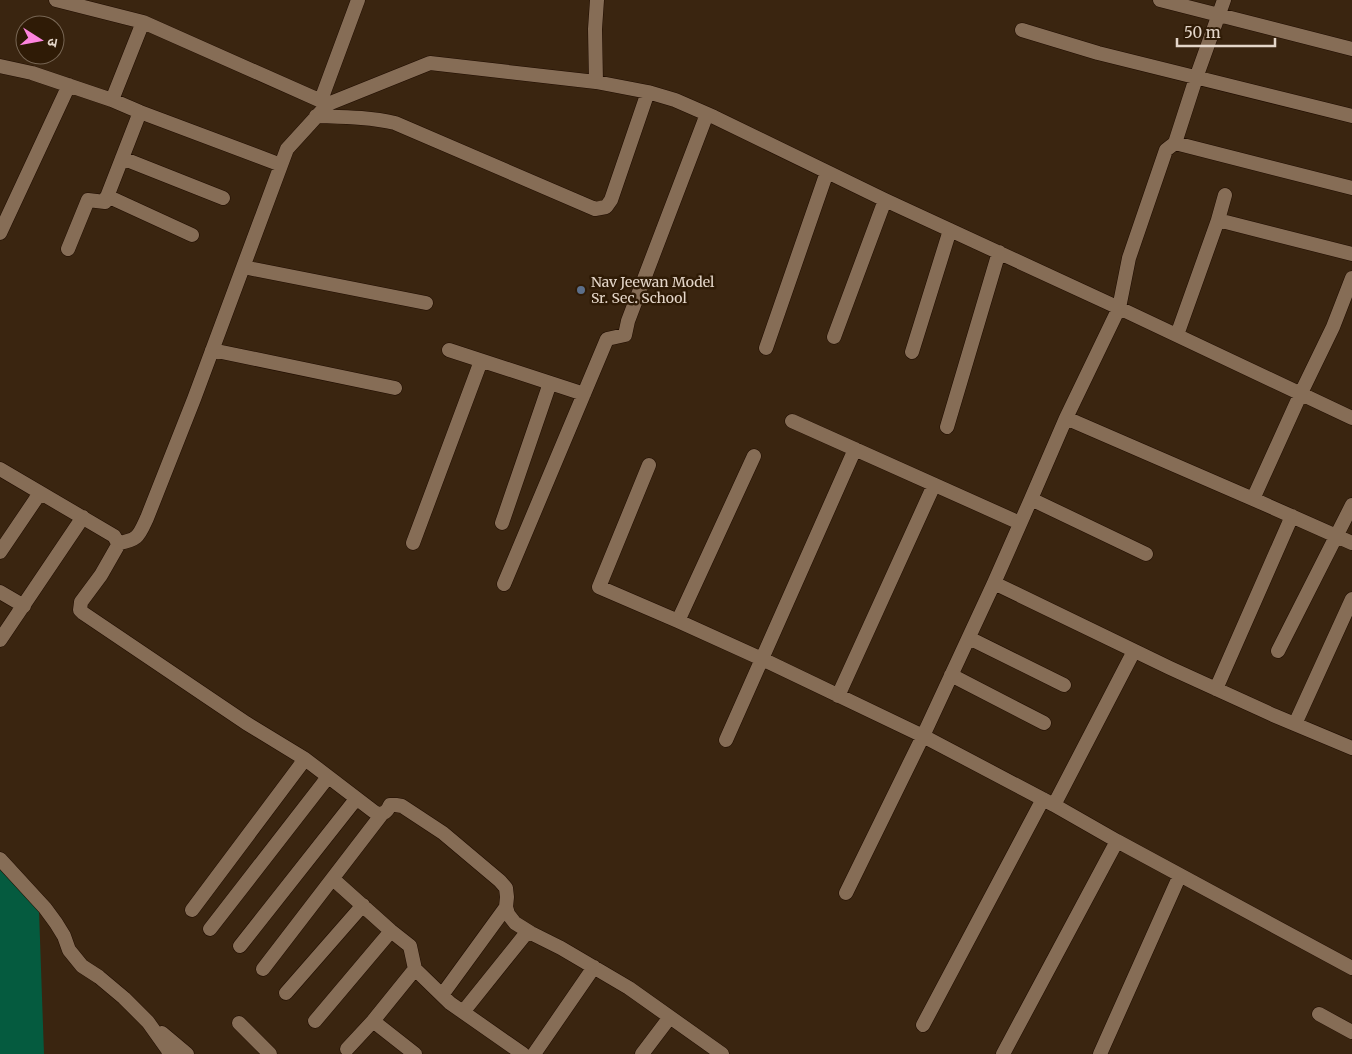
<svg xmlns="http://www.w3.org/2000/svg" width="1352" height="1054" viewBox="0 0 1352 1054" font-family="Merriweather,'Noto Sans Devanagari',serif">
	<rect width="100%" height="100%" fill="#3a2510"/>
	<path fill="#055b3f" d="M0,867L39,911L44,1054H0Z"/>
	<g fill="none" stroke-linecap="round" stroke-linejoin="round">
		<g stroke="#200d00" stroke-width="15">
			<path id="minor" d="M56,0L143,22L328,104
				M1160,0L1352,49
				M1022,30L1098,53L1352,116
				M0,66L32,73L112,100L140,112L281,165
				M596,82L595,29L597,0
				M112,100L143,22
				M321,100L358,0
				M316,116C343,117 369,117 395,123L595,209L606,207L611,200L648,92
				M1175,143L1196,78L1224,0
				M122,158L223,198
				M107,196L192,235
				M1218,220L1225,195
				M0,233L69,85
				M68,249L88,200L105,202L140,112
				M243,267L426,303
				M1177,335L1218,220L1352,254
				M834,337L885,200
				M766,348L827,172
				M212,350L395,388
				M449,350L584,394
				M912,352L950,230
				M1066,418L1253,499L1352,543
				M792,421L1020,523
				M947,427L999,252
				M649,465L599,587L678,621L762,659L923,736L1054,805L1117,841L1352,968
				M0,469L114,536L118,543L117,547L101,575L81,602L80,610L83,613L246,723L305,759L377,814C384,814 387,812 390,805H396L402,806L443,833L500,881L506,888L507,897L506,907L508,914L515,923L531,933L561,948L629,988L722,1054
				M1253,499L1301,393L1333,327L1352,278
				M502,523L550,383
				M118,543C139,540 139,535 147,518L194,399L287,149L328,104L430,63L596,82L648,92L675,100L714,117L885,200L1119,308L1352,418
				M413,543L481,361
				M0,552L40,493
				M1146,554L1031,499L1066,418L1119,308L1129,258L1166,150L1175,143L1352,188
				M994,583L1170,668L1273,715L1352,748
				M504,584L607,339L625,335L628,321L707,114
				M0,592L24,606
				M678,621L754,456
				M969,638L1064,685
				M0,640L83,517
				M1278,651L1352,505
				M951,675L1044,723
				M1216,689L1292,516
				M838,696L934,485
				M1295,724L1352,599
				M726,740L855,449
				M1054,805L1134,651
				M0,859L45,908L56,923L64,936L69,950L82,966L99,977L124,998L148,1022L168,1050L169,1054
				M333,879L391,931L410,946L415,969L450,1003L523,1054
				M846,893L923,736L994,583L1031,499
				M192,910L305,759
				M210,929L328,777
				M240,946L356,799
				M263,969L382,814
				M286,993L363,905
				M442,995L506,907
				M463,1012L528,931
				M1319,1014L1352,1032
				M315,1021L391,931
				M373,1021L415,1054
				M239,1023L270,1054
				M923,1025L1043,799
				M162,1033L187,1054
				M347,1049L373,1021L415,969
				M534,1054L594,967
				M642,1054L670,1017
				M1003,1054L1117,841
				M1100,1054L1180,875"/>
		</g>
		<use href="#minor" stroke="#866d56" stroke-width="14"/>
	</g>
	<circle fill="#5c6f8a" stroke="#2f1b06" stroke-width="2" cx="581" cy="290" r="5"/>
	<g text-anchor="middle" stroke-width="5" stroke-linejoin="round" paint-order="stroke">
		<g font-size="14" fill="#e4d6c9" stroke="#2f1b06" text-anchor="start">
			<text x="591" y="287">Nav Jeewan Model<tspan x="591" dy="16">Sr. Sec. School</tspan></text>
		</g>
	</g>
	<g transform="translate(40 40) rotate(101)"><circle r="24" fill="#2f1b06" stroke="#776654"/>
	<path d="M0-4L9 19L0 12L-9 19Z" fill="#fe85df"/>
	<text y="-8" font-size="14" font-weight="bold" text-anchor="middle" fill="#e4d6c9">उ</text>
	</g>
	<path d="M1177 38v8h98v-8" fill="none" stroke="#e4d6c9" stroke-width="2.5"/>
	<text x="1184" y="38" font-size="15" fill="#e4d6c9" stroke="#2f1b06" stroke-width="4" paint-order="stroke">50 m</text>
</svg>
